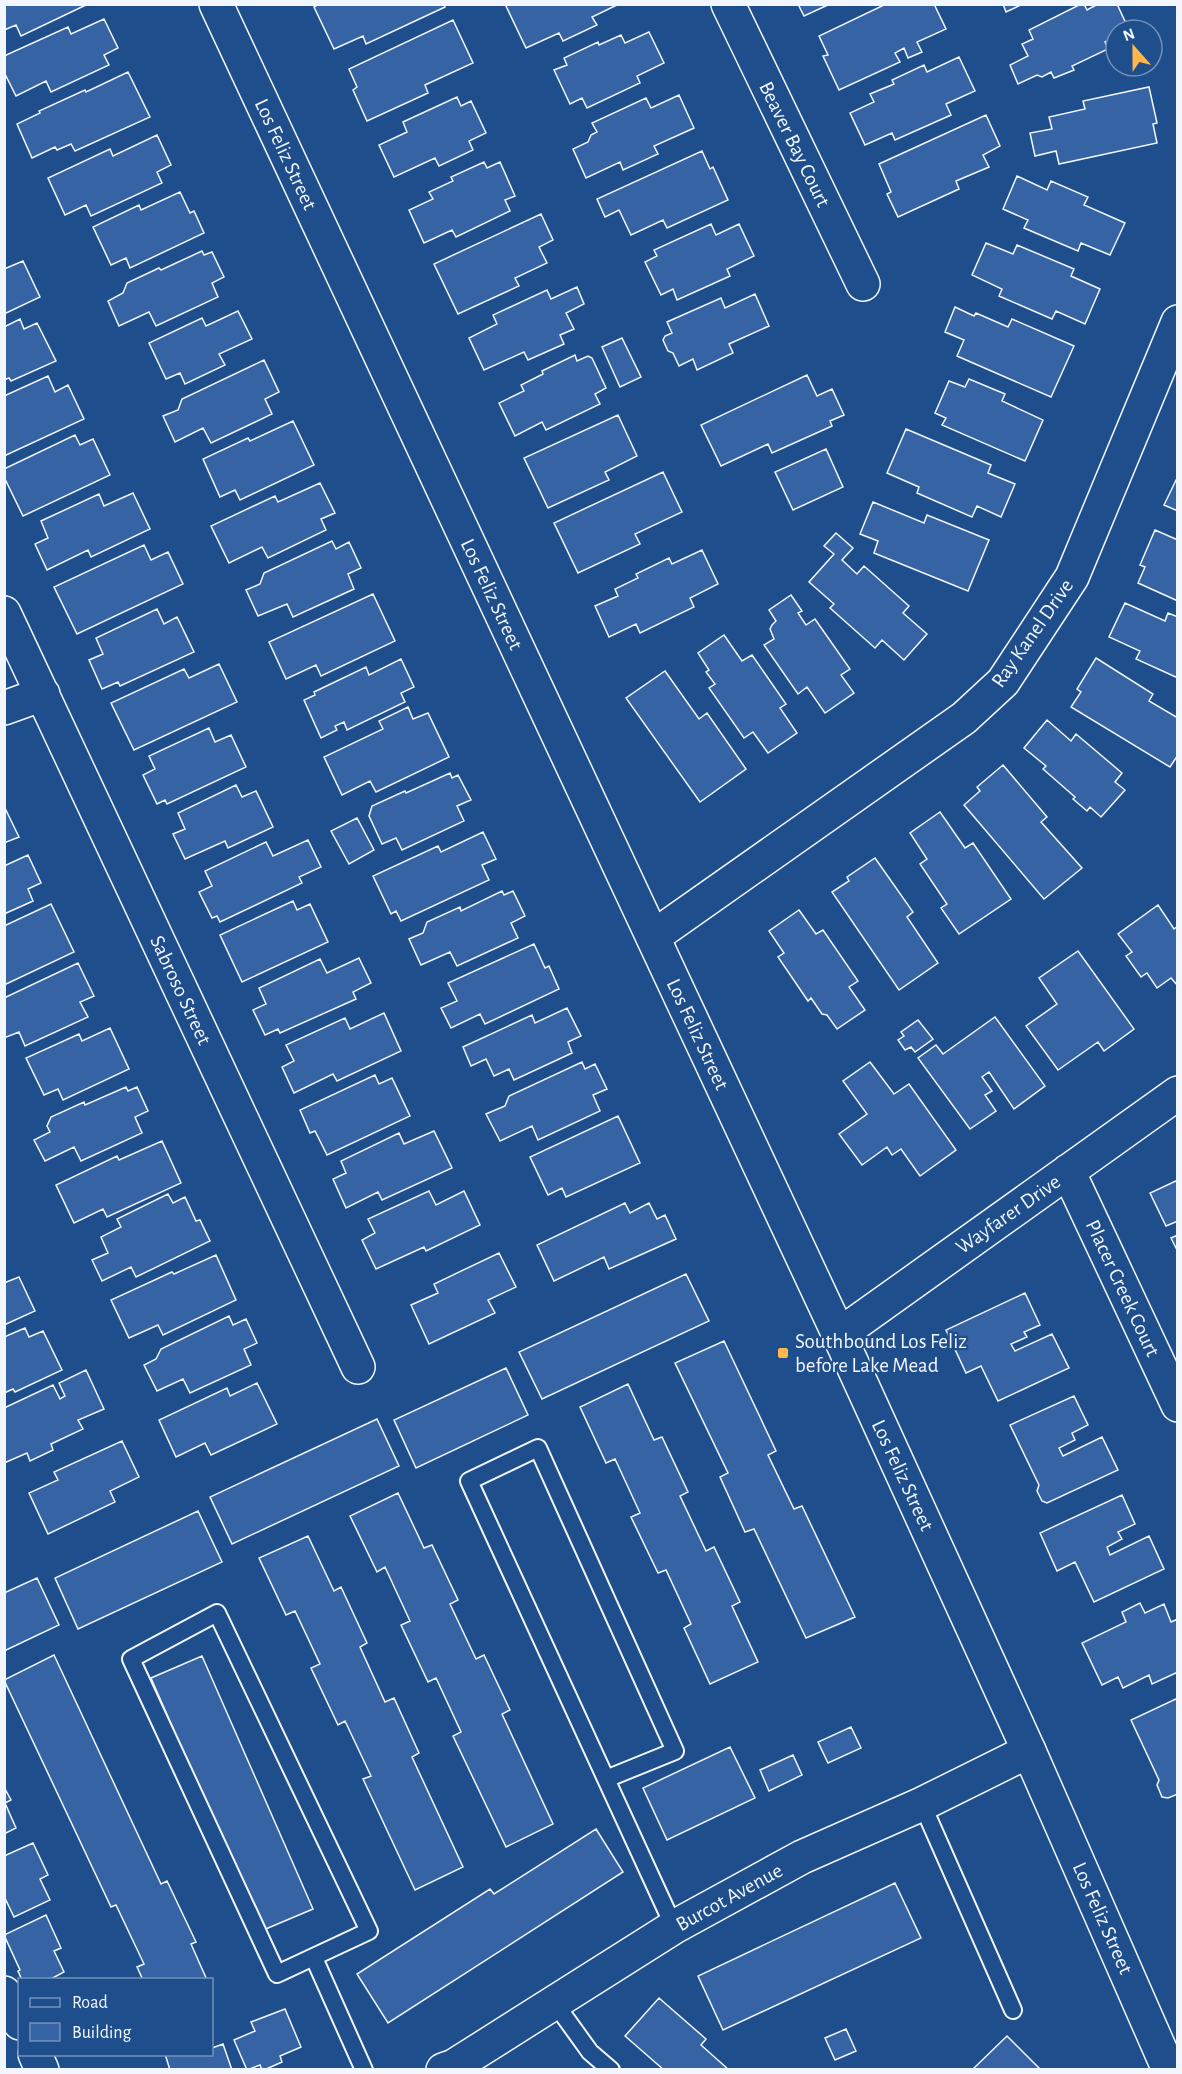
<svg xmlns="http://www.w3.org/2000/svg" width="1182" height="2074" viewBox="0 0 1182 2074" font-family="'Alegreya Sans',sans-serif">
	<rect width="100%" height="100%" fill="#1f4e8c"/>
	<path fill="#3563a3" stroke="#f2f6ff" stroke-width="1.5" d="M4,4H88L21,36L16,25L4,30Z
		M319,4H444L445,7L366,44L363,36L334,49L314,7Z
		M510,4H619L592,17L597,25L563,41L559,33L526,48L506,6Z
		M798,4H830L804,16Z
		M886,4H934L946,29L917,42L922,52L908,58L904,48L895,53L900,62L839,90L823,56L828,55L819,36Z
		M1003,4H1023L1006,12Z
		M1081,4H1084L1087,10L1098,4H1117L1129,30H1116V37L1105,42L1108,49L1072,66L1074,70L1054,78L1051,72L1042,77L1037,75L1018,84L1010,65L1028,56L1022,44L1033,39L1029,30Z
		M104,19L118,48L104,55L109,65L51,92L46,81L16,96L4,72V56L68,27L71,34Z
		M453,20L473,63L425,85L428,93L367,121L353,90L357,87L349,69Z
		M649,32L664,63L637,76L640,83L587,108L582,98L570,104L554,70L567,65L564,58L598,42L599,45L621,35L625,43Z
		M959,57L975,91L946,104L951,115L895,140L892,133L865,145L850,113L874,102L870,94L894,84L892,80L924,65L927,72Z
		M128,72L150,117L75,151L71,144L57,150L55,147L32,158L17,124L40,113L39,111L85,90L86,92Z
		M1149,87L1157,123L1153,124L1157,143L1059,164L1056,151L1035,156L1030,133L1052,129L1049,117L1085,109L1083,101Z
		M679,95L694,128L654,146L658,154L623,170L620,162L586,178L573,149L588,142L591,135L597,132L592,123L646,98L651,108Z
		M457,97L461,106L471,101L486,133L469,141L473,150L439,166L435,158L394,177L379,145L407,132L403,122Z
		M986,115L1000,146L983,155L989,167L956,181L959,189L898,217L887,194L891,192L879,164Z
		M157,135L171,165L157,172L162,183L91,216L86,205L65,215L48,178L110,149L113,156Z
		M702,151L710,169L713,167L728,200L667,228L663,220L631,235L619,210L605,217L597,199Z
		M484,162L487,168L500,162L515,196L505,200L510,211L456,237L452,230L424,243L409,210L433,199L429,192L453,181L451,177Z
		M1017,176L1047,190L1051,181L1088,197L1084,205L1125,223L1110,255L1081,243L1078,251L1024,228L1028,220L1003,209Z
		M180,192L190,213L194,211L204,233L130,268L126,258L111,265L93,227L139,205L141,210Z
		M541,214L553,240L539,247L547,263L515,278L519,286L458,314L434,264Z
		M711,224L716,235L739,224L754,256L727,269L730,276L677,300L673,289L661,295L645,262L657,256L654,250Z
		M986,243L1013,254L1017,245L1074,269L1071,276L1100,289L1085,324L1056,311L1052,319L999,296L1002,289L972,275Z
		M202,251L204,255L212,252L224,277L212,283L218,297L156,326L149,312L119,326L108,301L123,293L127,283L159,268L161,270Z
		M23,261L40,297L4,314V269Z
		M577,287L584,304L566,313L574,329L560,335L564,344L528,360L524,352L484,370L469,338L497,324L493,315L547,290L551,299Z
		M755,294L769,326L729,344L733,353L697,370L693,359L679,366L673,353L668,351L663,340L665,336L672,333L667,322L721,298L725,308Z
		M955,307L974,316L976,313L1008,327L1012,319L1074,346L1051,397L957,356L964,340L945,332Z
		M238,311L252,339L219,354L225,365L185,384L180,373L166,379L149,343L202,318L206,326Z
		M20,319L24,329L37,323L56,361L11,381L9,378L4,380V327Z
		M622,338L641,377L620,387L602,347Z
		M575,355L577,361L588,356L592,358L606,388L595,394L600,404L546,430L542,422L515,436L499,403L524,391L521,385L543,374L542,371Z
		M264,360L279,392L265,399L272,414L211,443L203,428L175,442L163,416L178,410L182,399Z
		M807,375L817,396L832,389L844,415L830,421L832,426L772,453L768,444L721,466L701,425Z
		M48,376L55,392L68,385L84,419L4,456V396Z
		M969,379L1005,394L1002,401L1043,420L1025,461L942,425L946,418L935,413L949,381L965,387Z
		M618,415L637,456L605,472L609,480L548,508L524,458Z
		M293,421L314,465L240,500L235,490L220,497L203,459L248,438L250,441Z
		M906,429L991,465L988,473L1015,484L1001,517L977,506L972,517L917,493L919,487L887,473Z
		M75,435L80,445L93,439L110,475L23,516L4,477V469Z
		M826,449L843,487L793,510L775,472Z
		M663,472L682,512L635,534L640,544L578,573L554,523Z
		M1178,476V511L1164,505Z
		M320,483L335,513L321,519L326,530L268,558L262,547L229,563L211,526L275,496L278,502Z
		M133,493L150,529L91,557L88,550L47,570L35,544L48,538L41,521L99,494L104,506Z
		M873,502L924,523L927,515L989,540L968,591L874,553L878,541L860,534Z
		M1155,530L1178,540V601L1138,583L1145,567L1140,565Z
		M836,533L853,548L842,560L857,574L864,566L909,606L903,613L927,634L904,660L882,640L875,648L830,608L834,604L809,582L834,554L824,546Z
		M332,541L336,549L349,542L361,568L348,574L354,589L293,617L287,604L258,616L246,590L260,584L264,573Z
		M144,545L151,560L168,552L183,584L77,634L54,587Z
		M702,550L718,584L690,598L694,607L640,633L636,624L609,637L595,606L618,596L615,589L638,578L636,574L669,558L672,564Z
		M373,594L395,641L321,676L316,665L286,679L269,642Z
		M791,595L802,611L798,613L806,625L815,619L850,669L841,675L854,693L825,713L807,687L798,694L764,645L774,639L770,629L772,625L776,621L769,610Z
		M1125,603L1165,621L1168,613L1178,617V678L1136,659L1140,651L1109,637Z
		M157,609L164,624L177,617L194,652L120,686L118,682L102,689L89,660L103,654L96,638Z
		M724,635L742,661L752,655L786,704L780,708L797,733L768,753L753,732L744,738L709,688L715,684L706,672L709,670L698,653Z
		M1096,658L1153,694L1149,701L1178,718V755L1170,767L1071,707L1081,692L1077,689Z
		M401,659L414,687L401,693L405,702L347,730L344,722L335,726L337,730L321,738L304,700L315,695L314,692L366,667L369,675Z
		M219,664L237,702L134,750L111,703L184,669L189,678Z
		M665,671L699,719L707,713L746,769L700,802L626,698Z
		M408,707L413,719L428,713L449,757L376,792L370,781L342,795L324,757L383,729L379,721Z
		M1047,720L1071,741L1076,734L1122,773L1115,782L1125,790L1101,817L1090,807L1087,811L1073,799L1075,797L1043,769L1046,766L1024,748Z
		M209,728L215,742L231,735L246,767L167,804L165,800L157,804L143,775L155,769L149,756Z
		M1003,765L1047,817L1041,822L1082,868L1044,899L964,805L980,791L977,787Z
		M450,773L452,778L458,775L471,800L457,806L464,821L402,850L396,838L382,844L369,816L372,806L405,791L406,793Z
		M236,785L242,797L256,791L273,827L228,848L225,841L185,859L173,834L185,829L178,813Z
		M4,806L19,837L4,843Z
		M940,812L965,848L973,843L1011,899L959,934L941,908L947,904L920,864L927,859L910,833Z
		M357,818L374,850L349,864L331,831Z
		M483,832L496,859L482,865L489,880L401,921L396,911L391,914L373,876L438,846L441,852Z
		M308,840L321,867L299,877L302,883L220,922L217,916L212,918L199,892L212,886L205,871L266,842L273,856Z
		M28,855L41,883L28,889L33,901L4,914V866Z
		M875,858L913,912L907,917L938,963L899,990L832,892L849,881L847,877Z
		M502,891L504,895L513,891L525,916L511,923L518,938L457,966L450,952L421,965L409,939L423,933L427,922L460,907L461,911Z
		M293,901L297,910L310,904L328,942L242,982L220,935Z
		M51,904L74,952L4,985V926Z
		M1158,905L1174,929L1178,926V986L1171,978L1157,988L1147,973L1141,977L1126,956L1132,952L1118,934Z
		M799,910L816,934L823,930L858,981L849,987L865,1010L837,1029L827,1015L822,1014L811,998L808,1001L778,957L784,953L769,931Z
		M534,944L545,968L549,966L559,989L485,1024L480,1014L451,1028L441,1008L457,1001L448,983Z
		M1078,951L1134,1029L1104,1051L1098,1042L1058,1070L1026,1026L1057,1004L1039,978Z
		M359,958L371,983L353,992L356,999L280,1033L278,1029L265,1035L253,1010L266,1004L259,988L320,959L327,973Z
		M78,963L94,996L80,1002L88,1017L25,1046L19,1032L4,1038V998Z
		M567,1008L581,1036L568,1042L572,1053L514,1080L509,1069L494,1076L486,1059L471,1066L463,1047L532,1015L535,1023Z
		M384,1013L401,1051L337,1081L333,1074L294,1093L282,1067L294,1061L286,1045L345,1018L350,1029Z
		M995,1017L1045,1086L1014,1109L989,1072L982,1077L992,1091L985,1095L996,1111L970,1129L918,1058L936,1045L943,1054Z
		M918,1020L933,1039L915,1052L911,1047L905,1050L898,1040L904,1036L901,1032Z
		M110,1028L129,1069L63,1100L58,1089L44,1095L26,1058L79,1034L82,1041Z
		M582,1062L585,1069L595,1064L607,1089L593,1095L600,1111L538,1140L532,1126L500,1141L486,1114L505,1106L509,1096Z
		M870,1062L894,1094L909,1084L956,1150L920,1176L901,1149L892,1155L887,1147L862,1165L839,1134L867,1114L843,1081Z
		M375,1075L379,1084L392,1078L410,1116L327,1155L315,1131L310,1133L300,1110Z
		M126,1087L128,1091L137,1087L148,1111L135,1117L142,1133L81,1161L74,1147L45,1161L34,1140L50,1132L47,1126L51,1117L84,1102L85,1105Z
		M618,1116L640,1163L566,1197L562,1188L548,1195L530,1157Z
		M434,1131L452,1168L382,1200L378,1192L346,1208L333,1179L346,1173L341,1161L399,1133L404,1144Z
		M162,1141L181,1183L107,1217L103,1209L74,1223L56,1185L117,1156L119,1160Z
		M1178,1180V1221L1166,1226L1150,1193Z
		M429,1191L436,1205L464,1191L480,1225L426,1251L424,1247L376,1269L362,1240L375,1233L368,1219Z
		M168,1194L173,1203L185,1197L196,1221L200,1220L210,1241L136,1277L131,1267L102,1281L92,1260L108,1253L101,1237L121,1227L117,1219Z
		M625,1203L630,1213L649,1203L657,1219L665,1215L676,1239L609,1269L604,1257L554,1281L537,1245Z
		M1178,1235V1252L1171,1238Z
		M499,1253L516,1287L488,1300L495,1313L429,1344L411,1305L438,1293L434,1284Z
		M216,1255L236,1300L163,1335L158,1325L129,1338L111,1300L172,1272L174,1274Z
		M686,1274L709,1321L542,1399L519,1352Z
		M19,1277L35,1311L4,1325V1283Z
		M1025,1293L1040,1325L1024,1332L1027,1337L1011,1344L1015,1351L1052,1334L1069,1368L998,1401L981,1366L966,1373L946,1330Z
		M229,1316L233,1325L246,1319L257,1343L244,1349L251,1365L190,1393L183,1379L157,1391L144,1365L156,1359L161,1349Z
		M25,1328L29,1337L43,1331L62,1370L15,1392L13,1389L4,1393V1337Z
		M724,1341L776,1451L768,1455L794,1509L802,1506L855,1617L806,1638L754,1529L745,1532L720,1477L728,1473L675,1363Z
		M506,1368L528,1415L416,1468L394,1420Z
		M86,1370L104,1409L78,1420L83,1429L51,1444L53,1450L30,1461L27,1453L4,1463V1408L53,1385L60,1399L65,1396L59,1383Z
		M257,1383L277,1424L211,1455L205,1443L176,1457L159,1420L227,1388L230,1396Z
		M628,1384L654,1440L662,1437L688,1492L680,1496L706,1551L714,1547L740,1602L732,1606L758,1662L710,1684L684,1628L691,1624L666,1570L658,1573L631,1517L640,1513L615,1459L606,1463L580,1407Z
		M1074,1396L1088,1425L1072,1433L1075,1440L1059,1448L1063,1456L1102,1437L1118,1470L1047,1503L1042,1501L1037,1491L1039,1485L1010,1425Z
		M377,1419L399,1466L232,1544L210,1497Z
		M122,1441L139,1477L110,1491L115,1502L48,1534L29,1493L58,1480L54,1472Z
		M398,1493L424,1548L432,1545L458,1600L450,1604L476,1659L484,1655L510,1710L502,1714L553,1824L506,1847L453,1736L461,1732L436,1678L428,1682L401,1625L410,1621L385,1567L377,1572L350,1516Z
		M1122,1495L1135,1524L1118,1532L1122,1539L1107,1547L1110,1555L1149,1536L1164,1569L1094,1602L1075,1562L1057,1571L1040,1533Z
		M198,1511L222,1562L78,1629L55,1578Z
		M308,1536L334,1591L341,1587L367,1643L360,1647L385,1702L394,1698L419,1753L412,1757L463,1867L415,1890L363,1779L371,1776L345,1721L338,1725L311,1668L320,1664L295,1611L286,1615L259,1558Z
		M37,1578L59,1625L4,1651V1593Z
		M1140,1603L1145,1613L1164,1604L1171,1622L1178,1619V1672L1152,1684L1149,1675L1123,1688L1118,1677L1102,1685L1082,1643L1126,1622L1122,1612Z
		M54,1655L161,1884L167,1881L196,1942L191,1944L207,1980H143L137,1967L144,1964L116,1905L111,1907L4,1680Z
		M202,1656L313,1909L261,1931L151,1678Z
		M1178,1698V1794L1168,1798L1162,1797L1157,1785L1159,1780L1131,1720Z
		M851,1727L861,1748L828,1763L818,1742Z
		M730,1747L755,1798L667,1840L643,1788Z
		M793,1755L802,1775L769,1791L760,1770Z
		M4,1787L11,1800L5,1803L16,1828L4,1834Z
		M596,1829L623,1872L388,2023L357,1974L490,1889L494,1894Z
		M33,1843L48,1875L40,1879L50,1900L14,1917L4,1896V1856Z
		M895,1883L921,1938L723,2030L698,1976Z
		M46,1915L61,1948L54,1951L64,1972L49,1980H22L18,1971L20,1970L4,1935Z
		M659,1998L706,2039L701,2045L729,2070H664L625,2036Z
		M285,2009L301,2047L280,2056L282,2062L264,2070H262L260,2065L247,2070L234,2040L255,2031L251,2022Z
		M846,2029L856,2051L835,2060L825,2038Z
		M1007,2036L1041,2070H972Z
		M223,2044L232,2070H170L165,2054H212V2048Z"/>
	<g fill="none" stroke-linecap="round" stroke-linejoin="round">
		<g stroke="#f2f6ff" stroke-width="20">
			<path id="lane" d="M217,1613L369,1931L277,1974L131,1659Z
				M606,1779L675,1751L538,1448L469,1481L674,1927
				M922,1804L1013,2010
				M314,1958L364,2070
				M554,2002L590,2052L611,2070"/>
		</g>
		<g stroke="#f2f6ff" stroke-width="36">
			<path id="street" d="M728,4L863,284
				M4,613L358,1367
				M4,708L43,694
				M653,937L964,718L1003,682L1072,577L1178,322
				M1068,1171L1178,1405
				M839,1335L1178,1093
				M4,1993L20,2023
				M35,2054L42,2070
				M443,2070L454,2066L674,1927L802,1857L922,1804L1029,1751"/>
		</g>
		<g stroke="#f2f6ff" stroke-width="36">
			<path id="secondary" d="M216,4L839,1335L1029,1751L1169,2070"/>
		</g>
		<use href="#lane" stroke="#1f4e8c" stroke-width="16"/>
		<use href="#street" stroke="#1f4e8c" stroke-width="33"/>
		<use href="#secondary" stroke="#1f4e8c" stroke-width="33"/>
	</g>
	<rect fill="#ffb74d" stroke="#1f4e8c" stroke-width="2" x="777" y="1347" width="12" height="12" rx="3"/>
	<g text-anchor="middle" stroke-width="4.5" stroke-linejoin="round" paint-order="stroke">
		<g font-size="21" fill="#f2f6ff" stroke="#1f4e8c">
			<text transform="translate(795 144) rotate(64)" y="7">Beaver Bay Court</text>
			<text transform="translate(286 154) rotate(65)" y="7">Los Feliz Street</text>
			<text transform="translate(492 594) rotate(65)" y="7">Los Feliz Street</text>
			<text transform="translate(1032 633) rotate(-55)" y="7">Ray Kanel Drive</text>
			<text transform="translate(181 990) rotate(65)" y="7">Sabroso Street</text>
			<text transform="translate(698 1034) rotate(65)" y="7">Los Feliz Street</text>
			<text transform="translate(1008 1214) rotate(-35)" y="7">Wayfarer Drive</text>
			<text transform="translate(1123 1288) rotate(65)" y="7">Placer Creek Court</text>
			<text transform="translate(903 1475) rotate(65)" y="7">Los Feliz Street</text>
			<text transform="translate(729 1897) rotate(-29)" y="7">Burcot Avenue</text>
			<text transform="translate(1103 1918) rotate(66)" y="7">Los Feliz Street</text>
		</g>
		<g font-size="21" fill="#f2f6ff" stroke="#1f4e8c" text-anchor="start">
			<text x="795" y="1348">Southbound Los Feliz<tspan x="795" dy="24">before Lake Mead</tspan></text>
		</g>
	</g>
	<rect width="1182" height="2074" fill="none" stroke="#f2f6ff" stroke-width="12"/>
	<rect x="18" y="1978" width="195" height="78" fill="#1f4e8c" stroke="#7391ba" stroke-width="1.5"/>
	<rect x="30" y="1998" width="30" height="9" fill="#1f4e8c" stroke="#7391ba" stroke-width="1.5"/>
	<text x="72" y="2008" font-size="18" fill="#f2f6ff">Road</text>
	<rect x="30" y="2023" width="30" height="18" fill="#3563a3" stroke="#7391ba" stroke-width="1.5"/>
	<text x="72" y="2038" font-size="18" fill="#f2f6ff">Building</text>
	<g transform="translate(1134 48) rotate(339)"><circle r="28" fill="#1f4e8c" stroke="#7391ba" stroke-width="1.5"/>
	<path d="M0-4.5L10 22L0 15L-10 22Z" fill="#ffb74d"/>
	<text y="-9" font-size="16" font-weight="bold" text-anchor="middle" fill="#f2f6ff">N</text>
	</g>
</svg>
